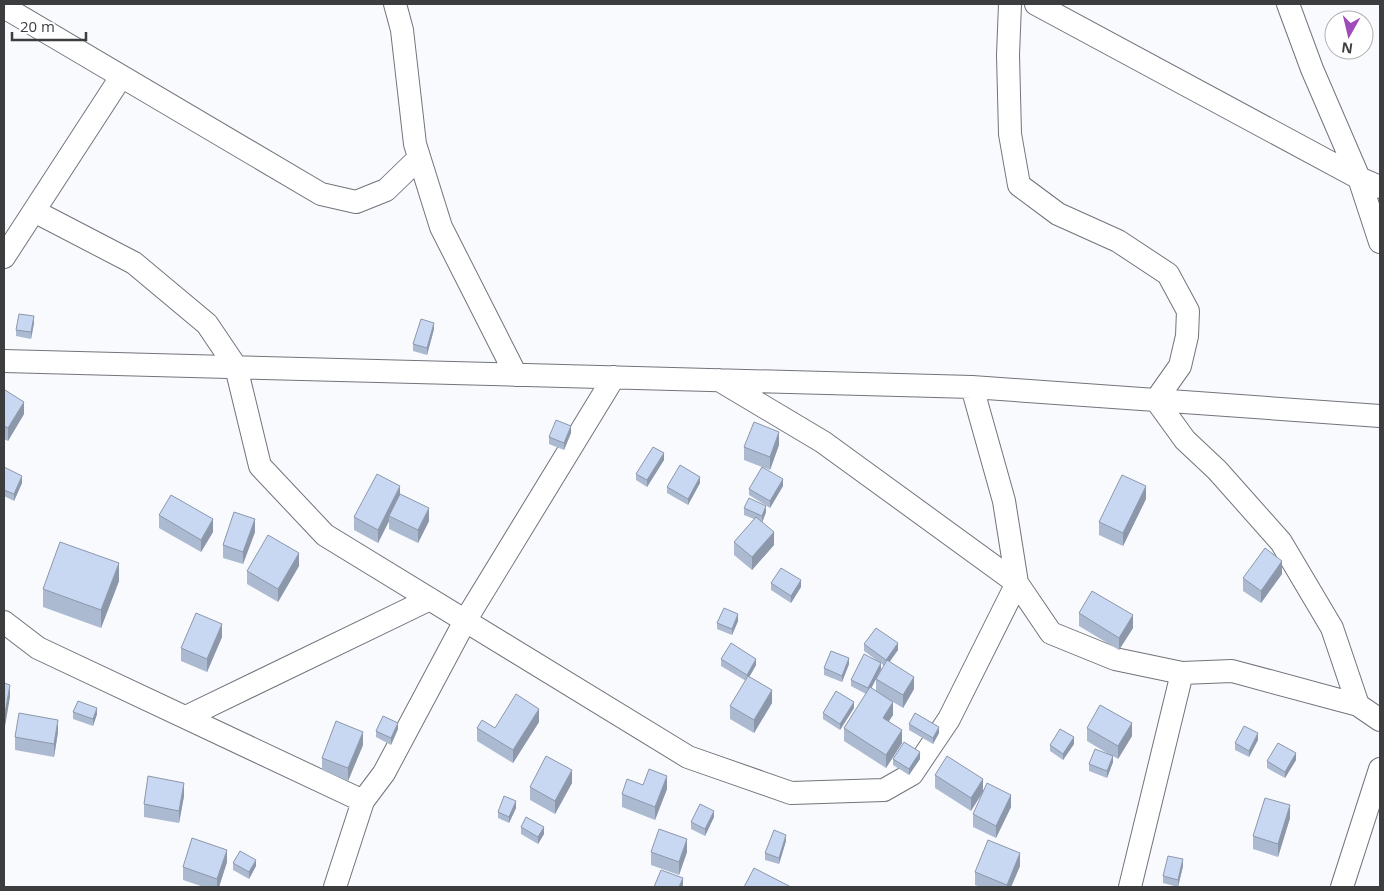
<svg xmlns="http://www.w3.org/2000/svg" width="1384" height="891" viewBox="0 0 1384 891" font-family="'Open Sans',sans-serif">
	<rect width="100%" height="100%" fill="#f8fafe"/>
	<g fill="none" stroke-linecap="round" stroke-linejoin="round">
		<g stroke="#71747a" stroke-width="24">
			<path id="street" d="M395,4L402,30L415,144L441,227L516,375
				M1010,4L1008,55L1010,134L1019,185L1058,214L1118,241L1168,274L1188,311L1187,336L1180,366L1156,400L1185,440L1217,470L1281,542L1332,628L1358,705
				M1036,4L1359,178L1380,187
				M1288,4L1312,69L1359,178L1380,242
				M4,7L321,194L356,202L386,190L419,158
				M34,211L134,263L207,324L236,367L260,466L325,535L688,757L791,793L884,790L912,774L949,719L1017,583L823,442L719,380
				M4,257L121,77
				M4,361L972,387L1380,416
				M972,387L1004,501L1017,583L1051,633L1115,659L1182,673L1130,887
				M4,622L38,648L363,801
				M1182,673L1232,671L1358,705L1380,720
				M186,717L430,599
				M335,887L363,801L384,773L465,621L614,377
				M1342,887L1380,769"/>
		</g>
		<use href="#street" stroke="#fff" stroke-width="22"/>
	</g>
	<path fill="#acbad1" fill-rule="evenodd" d="M34,323L31,339L16,336V330Z
		M434,329L427,355L413,351V344Z
		M4,393L24,414L8,441L4,439Z
		M571,433L564,450L549,444V437Z
		M779,445L770,470L763,467L783,486L770,508L749,495V489L762,467L744,460V447Z
		M664,460L647,487L636,480V474Z
		M4,467L22,483L14,501L4,496Z
		M700,483L688,505L667,493V487Z
		M400,494L429,521L418,543L389,529V521L378,543L354,530V517Z
		M1146,499L1123,546L1099,535V522Z
		M744,508L766,512L762,522L774,545L752,570L734,555V542L754,519L744,515Z
		M159,515L213,532L201,552L159,528Z
		M255,532L243,564L223,558V545Z
		M299,566L278,602L247,584V571Z
		M1282,574L1261,603L1243,591V578Z
		M119,581L101,628L43,607V589Z
		M771,583L801,587L791,603L771,590Z
		M1079,613L1133,628L1119,650L1079,626Z
		M738,621L732,635L717,629V623Z
		M222,637L207,672L181,661V648Z
		M864,644L898,650L889,661L914,689L903,708L890,700L893,715L889,721L902,743L886,768L844,741V728L866,694L851,686V680L879,662L864,651ZM881,663L884,666L876,678L881,669ZM876,679V691L871,688Z
		M721,659L756,665L749,677L772,703L754,733L730,719V706L746,681L721,666Z
		M849,664L842,682L824,675V668Z
		M854,708L840,730L823,719V713Z
		M73,712L97,714L93,726L73,719Z
		M539,722L513,763L477,741V728H495Z
		M909,724L939,733L933,744L909,730Z
		M1087,728L1132,736L1118,759L1113,756V762L1107,778L1089,771V764L1110,755L1087,741Z
		M398,729L391,745L376,737V731Z
		M58,732L54,757L15,750V737Z
		M1258,740L1249,757L1235,750V743Z
		M1074,744L1063,760L1050,751V745Z
		M363,745L348,781L322,770V758Z
		M893,759H920L909,775L893,765Z
		M1296,760L1285,778L1267,768V761Z
		M935,775L983,779L971,811L935,788Z
		M572,783L555,814L530,800V787Z
		M643,785L667,789L655,820L622,807V794Z
		M184,796L179,823L144,817V804Z
		M1011,807L996,838L973,827V814Z
		M516,808L509,823L498,818V812Z
		M714,817L705,836L691,829V822Z
		M1290,818L1278,857L1253,849V836Z
		M521,827L544,834L538,844L521,834Z
		M786,841L779,864L765,860V853Z
		M651,852H687L679,875L651,865Z
		M227,862L219,887H204L183,880V867Z
		M233,863L256,866L249,879L233,870Z
		M1020,866L1011,887H981L975,885V872Z
		M1183,866L1178,887L1163,883V876Z"/>
	<path fill="#8c97aa" d="M34,316V323L31,339V332Z
		M434,323V329L427,355V348Z
		M24,402V414L8,441V428Z
		M571,426V433L564,450V443Z
		M779,432V445L770,470V457Z
		M664,453V460L647,487V480Z
		M22,476V483L14,501V494Z
		M700,477V483L688,505V499Z
		M783,479V486L770,508V501Z
		M400,486V499L389,516V521L378,543V530Z
		M1146,486V499L1123,546V533Z
		M766,506V512L762,523V516Z
		M429,508V521L418,543V530Z
		M213,519V532L201,552V540Z
		M255,519V532L243,564V552Z
		M774,532V545L752,570V557Z
		M299,553V566L278,602V589Z
		M1282,561V574L1261,603V591Z
		M119,563V581L101,628V610Z
		M801,580V587L791,603V596Z
		M738,614V621L732,635V629Z
		M1133,615V628L1119,650V638Z
		M222,624V637L207,672V659Z
		M898,643V650L886,667V660Z
		M849,658V664L842,682V676Z
		M756,659V665L747,681V675Z
		M881,663V669L868,695V688Z
		M914,677V689L903,708V695Z
		M10,685V697L4,732V719Z
		M772,690V703L754,733V720Z
		M854,702V708L840,730V724Z
		M893,702V715L883,730V718Z
		M97,708V714L93,726V719Z
		M539,709V722L513,763V750Z
		M58,720V732L54,757V744Z
		M398,723V729L391,745V738Z
		M1132,723V736L1118,759V746Z
		M939,727V733L933,744V738Z
		M902,730V743L886,768V755Z
		M363,732V745L348,781V768Z
		M1258,733V740L1249,757V751Z
		M1074,737V744L1063,760V754Z
		M920,752V759L909,775V769Z
		M1296,753V760L1285,778V772Z
		M1113,756V762L1107,778V771Z
		M572,770V783L555,814V801Z
		M667,776V789L655,820V807Z
		M983,779V792L971,811V798Z
		M184,783V796L179,823V811Z
		M1011,795V807L996,838V826Z
		M516,801V808L509,823V817Z
		M1290,805V818L1278,857V844Z
		M714,811V817L705,836V829Z
		M544,827V834L538,844V837Z
		M786,835V841L779,864V858Z
		M687,839V852L679,875V862Z
		M227,850V862L219,887H217V879Z
		M1020,853V866L1011,887H1007V885Z
		M1183,859V866L1178,887V880Z
		M256,860V866L249,879V872Z
		M683,878V887H679Z"/>
	<path fill="#c8d8f3" stroke="#8c97aa" d="M19,314L34,316L31,332L16,330Z
		M421,319L434,323L427,348L413,344Z
		M5,390L24,402L8,428L4,426V393Z
		M556,420L571,426L564,443L549,437Z
		M754,422L779,432L770,457L744,447Z
		M653,447L664,453L647,480L636,474Z
		M680,465L700,477L688,499L667,487Z
		M4,467L22,476L14,494L4,490Z
		M762,467L783,479L770,501L749,489Z
		M377,474L400,486L378,530L354,517Z
		M1122,475L1146,486L1123,533L1099,522Z
		M400,494L429,508L418,530L389,516Z
		M171,495L213,519L201,540L159,515Z
		M749,498L766,506L762,516L744,508Z
		M234,512L255,519L243,552L223,545Z
		M756,517L774,532L752,557L734,542Z
		M268,535L299,553L278,589L247,571Z
		M60,542L119,563L101,610L43,589Z
		M1265,548L1282,561L1261,591L1243,578Z
		M781,568L801,580L791,596L771,583Z
		M1092,591L1133,615L1119,638L1079,613Z
		M724,608L738,614L732,629L717,623Z
		M196,613L222,624L207,659L181,648Z
		M876,628L898,643L886,660L864,644Z
		M731,643L756,659L747,675L721,659Z
		M831,651L849,658L842,676L824,668Z
		M864,654L881,663L868,688L851,680Z
		M887,660L914,677L903,695L876,679Z
		M748,676L772,690L754,720L730,706Z
		M4,683L10,685L4,719Z
		M870,687L893,702L883,718L902,730L886,755L844,728Z
		M836,691L854,702L840,724L823,713Z
		M516,694L539,709L513,750L477,728L482,720L495,728Z
		M78,701L97,708L93,719L73,712Z
		M1100,705L1132,723L1118,746L1087,728Z
		M19,713L58,720L54,744L15,737Z
		M915,713L939,727L933,738L909,724Z
		M383,716L398,723L391,738L376,731Z
		M336,721L363,732L348,768L322,758Z
		M1244,726L1258,733L1249,751L1235,743Z
		M1060,729L1074,737L1063,754L1050,745Z
		M904,742L920,752L909,769L893,759Z
		M1278,743L1296,753L1285,772L1267,761Z
		M1095,749L1113,756L1107,771L1089,764Z
		M546,756L572,770L555,801L530,787Z
		M947,756L983,779L971,798L935,775Z
		M649,769L667,776L655,807L622,794L627,779L643,785Z
		M148,776L184,783L179,811L144,804Z
		M987,783L1011,795L996,826L973,814Z
		M504,796L516,801L509,817L498,812Z
		M1265,798L1290,805L1278,844L1253,836Z
		M700,804L714,811L705,829L691,822Z
		M526,817L544,827L538,837L521,827Z
		M659,829L687,839L679,862L651,852Z
		M774,830L786,835L779,858L765,853Z
		M192,838L227,850L217,879L183,867Z
		M988,840L1020,853L1007,885L975,872Z
		M240,851L256,860L249,872L233,863Z
		M1168,856L1183,859L1178,880L1163,876Z
		M754,868L791,887H744Z
		M661,870L683,878L679,887H654Z"/>
	<rect width="1384" height="891" fill="none" stroke="#3b3d3f" stroke-width="10"/>
	<g transform="translate(1349 35) rotate(188)"><circle r="24" fill="#ffffff" stroke="#b1b1b2"/>
	<path d="M0-4L9 19L0 12L-9 19Z" fill="#9f4cbb"/>
	<text y="-8" font-size="14" font-weight="bold" text-anchor="middle" fill="#3b3d3f">N</text>
	</g>
	<path d="M12 32v8h74v-8" fill="none" stroke="#3b3d3f" stroke-width="2.5"/>
	<text x="20" y="32" font-size="15" fill="#3b3d3f" stroke="#ffffff" stroke-width="4" paint-order="stroke">20 m</text>
</svg>
